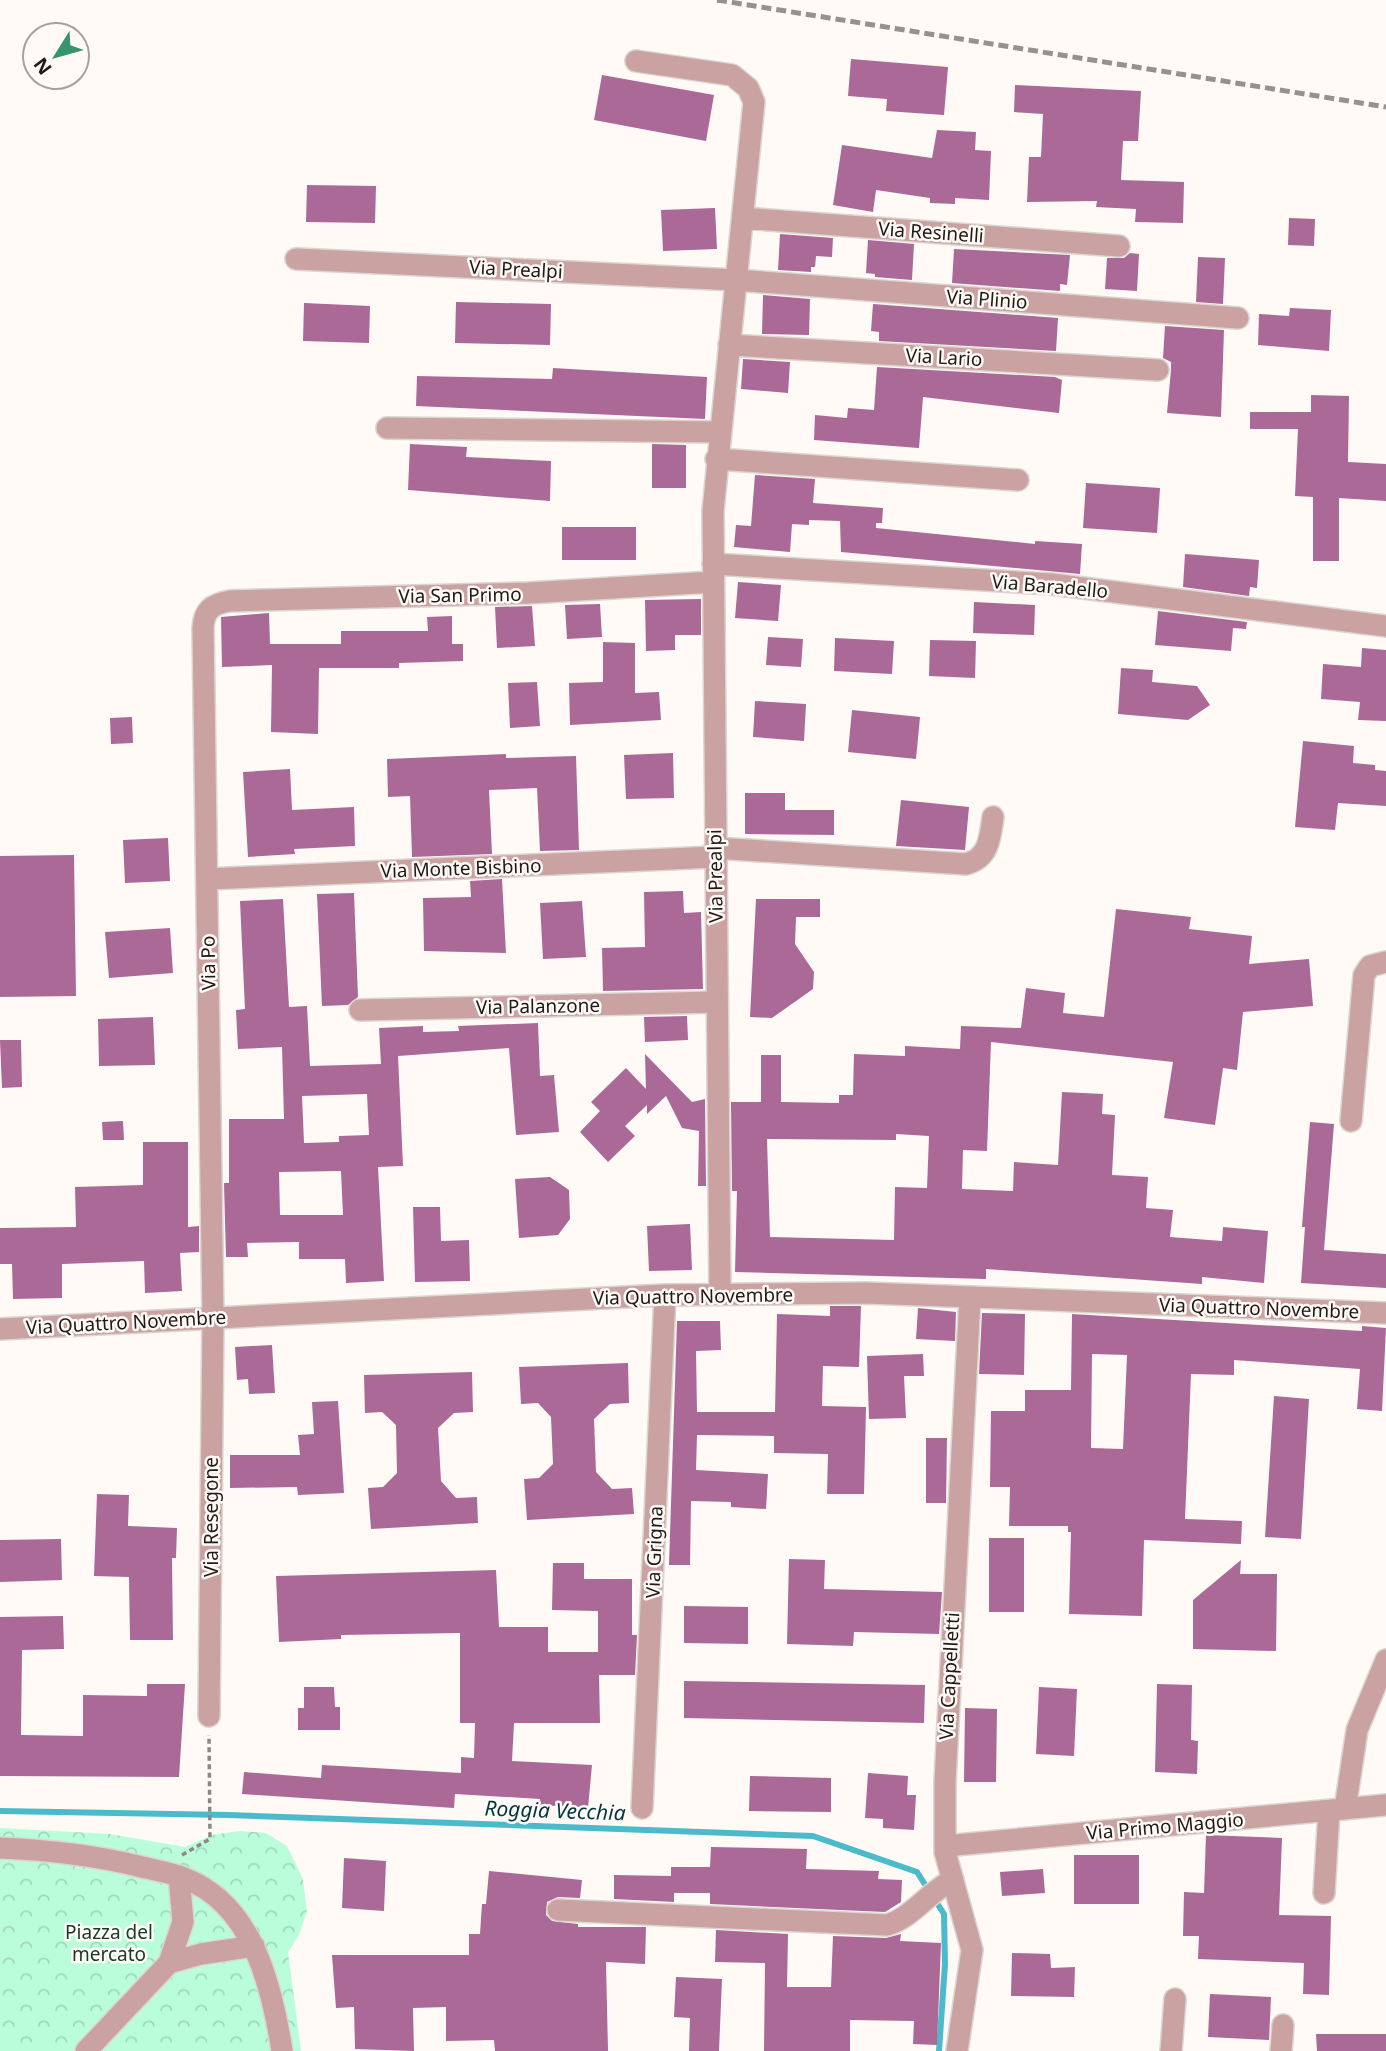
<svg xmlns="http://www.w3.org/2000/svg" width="1386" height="2051" viewBox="0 0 1386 2051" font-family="'Noto Sans',sans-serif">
	<defs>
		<pattern id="park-crowns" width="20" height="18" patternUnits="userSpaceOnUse" patternTransform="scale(1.75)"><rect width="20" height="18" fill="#b9fddb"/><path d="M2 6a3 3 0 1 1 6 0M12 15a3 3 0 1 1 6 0" fill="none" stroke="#9fd8bb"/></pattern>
	</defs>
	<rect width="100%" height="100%" fill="#fffaf6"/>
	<path fill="url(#park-crowns)" d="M0,1828L110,1834L185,1847L212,1835L239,1831L266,1833L287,1846L303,1879L307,1911L299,1935L288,1952L301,2051H0Z"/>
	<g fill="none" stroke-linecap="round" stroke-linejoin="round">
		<path stroke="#4bbbcb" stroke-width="6" d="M0,1811L229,1815L813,1836L917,1872L944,1914L945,1964L939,2051"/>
	</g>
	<path fill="#aa6997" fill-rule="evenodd" d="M851,59L948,67L944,115L886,111L887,99L848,96Z
		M602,75L714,95L706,141L594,120Z
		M1015,85L1141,91L1138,141H1123L1121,180L1184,182L1183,223L1135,222L1136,209L1096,207L1097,201L1027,202L1029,157H1041L1043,114L1014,112Z
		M937,130L976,132L975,150L991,151L989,200L955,198V204L930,203V198L876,190L873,212L833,205L842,145L932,158Z
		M307,185L376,186L375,223L306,222Z
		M715,208L717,249L663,251L661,210Z
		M1289,218L1315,219L1314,246L1288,245Z
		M780,234L833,238L832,257L816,256L815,267H811V272L778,270Z
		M868,240L914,244L912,280L875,277V274L866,273Z
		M954,249L1070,255L1067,285L1060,284V291L952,283Z
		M1130,253L1139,254L1137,291L1105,289L1107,258H1124Z
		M1198,257L1225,258L1223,304L1196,302Z
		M763,295L810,299L809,335L762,334Z
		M456,302L551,304L550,345L455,343Z
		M304,303L370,306L369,343L303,341Z
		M873,304L1058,318L1056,351L879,341V332L871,331Z
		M1290,308L1331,310L1329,351L1258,345L1259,314L1289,316Z
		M1165,326L1224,330L1221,417L1167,413L1171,370V362L1163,358Z
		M743,359L790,362L788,393L741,389Z
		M877,367L1055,377L1062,380L1059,413L923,397L919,448L814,440L815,415L847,418L848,408L874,410Z
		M553,368L707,377L705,419L416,406L417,376L552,379Z
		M1311,395L1349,396L1348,462L1386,464V501L1339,498V561H1313V497L1295,496L1298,429H1250V412H1311Z
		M410,444L467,447L466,457L551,461L550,501L408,490Z
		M652,444L686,445V488H652Z
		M755,475L815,479L813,503L883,508L882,523H876V528L1035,544V541L1082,544L1080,574L841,552L840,521L809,520V525L792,524L790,552L734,547L736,525L751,526Z
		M1086,483L1160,488L1157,533L1083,528Z
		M562,527H636V560H562Z
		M1185,554L1259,560L1257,588L1250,587L1249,596L1183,587Z
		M738,582L781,585L778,621L735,618Z
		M701,599V635H675V650L646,651L645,600Z
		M974,602L1035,605L1034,635L973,633Z
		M600,604L602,637L567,639L565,605Z
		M532,606L535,646L497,648L495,607Z
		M1158,611L1247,622L1246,629L1233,628L1231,651L1155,645Z
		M269,613L270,644H341V631H428L427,617L452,616V644H463V661L399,663V668H319L318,734L271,732L272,665L222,667L221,617Z
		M768,637L803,639L801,667L766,665Z
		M835,638L894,641L892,674L834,671Z
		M930,640L976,641L975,678L929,676Z
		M603,642L635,643V693L659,692L661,720L570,725L569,683L603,682Z
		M1362,648L1386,650V721L1358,720L1360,702L1321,699L1323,664L1361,667Z
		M1121,668L1153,670L1152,682L1197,686L1210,705L1188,720L1118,714Z
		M537,682L540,726L510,728L508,683Z
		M755,701L806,704L804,741L753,737Z
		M852,710L920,717L916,759L848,752Z
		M132,717L133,743L111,744L110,718Z
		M1303,741L1354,746L1353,763L1375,765V770L1386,771V806L1338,803L1335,830L1295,827Z
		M673,753L674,798L626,799L624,755Z
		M506,754V758L576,756L579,850L540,851L537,788L489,790L492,854L412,857L410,796L388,797L387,759Z
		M290,769L292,810L354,807L355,846L294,849L295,854L248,857L243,772Z
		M745,793H785V810H834V835L745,834Z
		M901,800L969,807L965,850L896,846Z
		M168,838L170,881L125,883L123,840Z
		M74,855L76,996L0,997V856Z
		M502,879L506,953L424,951L423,898L471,897L470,881Z
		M683,891L684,913L701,912L703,989L603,991L602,948L645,947L644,892Z
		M354,893L358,997L348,1005L322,1006L317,894Z
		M283,899L289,1007L307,1006L310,1066L381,1064L379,1028L423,1026V1032L459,1031L458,1026L538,1023L540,1076L554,1075L559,1132L516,1135L509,1048L398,1056L403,1166L378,1167L384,1281L346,1283L345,1259H299V1242L247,1243L248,1257H226L224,1183H229V1119H284L282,1047L238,1049L236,1010L245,1009L240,901ZM367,1094L369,1135L339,1136V1142L304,1143L302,1096ZM341,1171L343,1215H280L279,1172Z
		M756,899H820V917H796L795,944L814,972L813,989L772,1018L750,1017Z
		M582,901L586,957L543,959L540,903Z
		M1116,909L1191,917L1189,929L1252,936L1249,964L1309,959L1313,1006L1243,1012L1237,1070L1223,1068L1215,1125L1164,1118L1173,1062L991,1042L987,1151L963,1150L962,1189L1013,1191L1014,1162L1058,1165L1062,1092L1103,1094L1102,1114L1115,1115L1112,1175L1148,1177L1146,1208L1173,1210L1170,1237L1222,1241L1223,1227L1268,1231L1264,1283L1202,1277V1284L986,1269V1279L735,1272L737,1191H732L731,1102H761V1055H781V1102L839,1103V1095H853L854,1054L905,1056V1046L960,1049L961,1026L1021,1028L1026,988L1065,993L1063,1013L1104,1017ZM896,1134L929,1136L927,1188L895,1187L894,1240L770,1237L767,1139L896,1140Z
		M170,928L173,973L109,978L105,932Z
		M687,1016L688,1040L645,1042L644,1017Z
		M153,1017L155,1065L99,1066L98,1019Z
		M0,1040H21L22,1087L2,1088Z
		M645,1054L692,1102L705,1099L706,1186H698L699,1131L682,1128L666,1096L647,1114V1105L625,1126L635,1136L608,1162L580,1132L600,1111L591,1102L626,1068L646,1089Z
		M123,1121L124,1140H103L102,1122Z
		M1310,1122L1334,1124L1324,1250L1386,1254V1288L1301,1283L1305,1227H1302Z
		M143,1142H188V1227L199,1226V1252L180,1253L182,1291L145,1293L144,1261L62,1264V1298L13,1299L12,1264H0V1228L76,1227L75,1187L143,1185Z
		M550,1177L569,1190L570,1219L558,1235L519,1238L515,1179Z
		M413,1207H440L441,1241L469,1240L470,1281L415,1282Z
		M690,1224L692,1270L649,1271L647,1226Z
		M830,1306H861L859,1367L823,1366L822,1406L866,1407L864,1494H827L828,1454L774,1453V1436L697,1435L696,1470L768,1474L766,1509L731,1507V1502L691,1501L690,1565H669L677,1321H720L721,1350L696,1351L697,1412H775L777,1314L830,1316Z
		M918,1308L956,1312L955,1341L916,1339Z
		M982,1313L1025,1314L1024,1375L979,1374Z
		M1072,1314L1362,1331V1326L1386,1328L1382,1411L1357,1409L1360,1369L1234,1360V1375L1191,1374L1185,1519L1242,1521L1241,1544L1144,1540L1142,1616L1069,1614L1071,1532H1068V1526H1009L1010,1487H990L991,1411H1025V1390H1071ZM1092,1354L1127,1355L1123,1449L1091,1448Z
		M272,1345L275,1393L249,1394L248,1379L237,1380L235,1347Z
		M923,1354L924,1376H904L906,1418L869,1419L867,1356Z
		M628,1363L629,1403L610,1404L594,1419L596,1472L612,1489L632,1488L634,1514L527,1520L524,1479L539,1478L553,1464L551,1417L538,1403L521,1404L519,1367Z
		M472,1372L473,1412L454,1413L438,1428L441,1481L456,1498L477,1497L478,1523L371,1529L368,1488L383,1487L397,1473L396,1425L382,1412L365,1413L364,1375Z
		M1274,1396L1309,1399L1301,1539L1265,1537Z
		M338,1401L344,1493L298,1495L297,1487L230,1488V1455H300L298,1435L314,1434L312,1402Z
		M926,1438H947L946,1503H926Z
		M97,1494L129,1495L128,1526L177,1528L176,1558H172L173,1640H130L129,1577L94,1576Z
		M989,1538H1024V1612H989Z
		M61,1539L62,1580L0,1582V1540Z
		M789,1559L825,1560L824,1589L942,1592L939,1634L854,1632L853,1646L787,1644Z
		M1241,1560L1240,1574H1277L1276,1651L1193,1649V1600Z
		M553,1563H584V1579H632V1635H637L635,1675H599L600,1723H514L512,1761L592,1765L588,1808L540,1805V1799L455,1794L454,1808L242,1794L244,1772L321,1778L322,1765L461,1773V1757L474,1758L475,1723H460V1633L341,1635V1639L279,1642L276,1576L496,1570L499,1627H548V1652H598V1611L552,1610Z
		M684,1606L748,1607V1644L684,1643Z
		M63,1616L64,1649L22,1650L21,1735L83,1736V1695L147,1696V1684H185L179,1777L0,1776V1617Z
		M684,1681L925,1685L924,1723L684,1718Z
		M1157,1684L1192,1685L1191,1740L1198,1741L1197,1774L1155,1772Z
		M304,1687H334L335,1707H340V1730H298V1708H304Z
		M1039,1687L1077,1689L1074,1756L1036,1754Z
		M965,1708L997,1709L996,1782H964Z
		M868,1773L908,1776L907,1795H916L914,1830L883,1828V1819L865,1818Z
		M750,1776L831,1778V1812L749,1811Z
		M1206,1835L1282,1838L1279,1915L1331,1916L1329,1995L1303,1994L1304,1963L1198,1959L1199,1936H1183L1184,1892L1204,1893Z
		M711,1847L807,1849L806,1869L879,1871L878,1879L902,1880L901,1902L885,1912L710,1904V1893H674V1902L614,1899V1875L671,1876V1867H710Z
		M1074,1855H1139V1904H1074Z
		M344,1858L386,1861L384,1911L342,1908Z
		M1043,1869L1045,1893L1002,1896L1000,1872Z
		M489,1871L582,1880L580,1898L558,1897L547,1902L546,1915L552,1921L578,1924V1927H646L645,1964L606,1962L608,2051H495L494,2040L446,2041V2007L413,2008L414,2051L355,2049L354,2007L336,2008L332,1955H469V1934H480L482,1904H486Z
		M716,1930L788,1934L787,1987H831L833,1936L886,1938L901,1934L900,1941L941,1943L937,2045L913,2044L914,2021L850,2020V2051H764L765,1963L715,1962Z
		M1012,1953L1050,1954L1051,1968L1075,1967L1074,1997L1011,1996Z
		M676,1977L722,1979L719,2051H689L690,2018L674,2017Z
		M1210,1994L1271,1997L1269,2040L1208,2037Z
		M1316,2034H1386V2051H1317Z"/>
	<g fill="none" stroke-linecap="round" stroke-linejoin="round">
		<g stroke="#dbd6d2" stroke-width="24">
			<path id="minor" d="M636,61L732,75L748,88L754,102L713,511L720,1294
				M743,218L1119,246
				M296,259L736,280L1238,318
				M729,345L1158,370
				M387,428L719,432
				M716,459L1018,480
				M713,564L1051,584L1386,626
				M715,848L966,864C989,858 990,838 993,817
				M207,879L715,857
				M360,1010L716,1002
				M1351,1121L1364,975L1370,966L1386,962
				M0,1329L665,1295L866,1293L1386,1313
				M209,1716L213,1318L203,628C204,610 212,604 230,601L528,593L713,582
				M642,1808L665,1295
				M1345,1809L1357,1730L1386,1660
				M945,1846L1386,1805
				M0,1848C46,1850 93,1855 138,1866C153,1870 170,1872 184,1878C253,1904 272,1987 282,2051
				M1324,1893L1329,1811
				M558,1910L887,1925C912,1918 929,1891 953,1880
				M169,1963L183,1922L179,1876
				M86,2051L169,1963L201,1954L254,1946
				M957,2051L972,1950L945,1852V1782L970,1297
				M1171,2051L1175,1999
				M1281,2051L1283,2025"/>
		</g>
		<path stroke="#8c8784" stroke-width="3.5" stroke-dasharray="5 3.5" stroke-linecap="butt" d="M182,1855L210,1839L209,1735"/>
		<use href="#minor" stroke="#c9a2a1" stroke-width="21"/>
		<path stroke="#95918d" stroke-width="5" stroke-dasharray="10 5" stroke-linecap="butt" d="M717,0L1386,107"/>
	</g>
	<g text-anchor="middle" stroke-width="5" stroke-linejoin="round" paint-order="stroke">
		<g font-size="19" fill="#1f1b18" stroke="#fffaf6">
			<text transform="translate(931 232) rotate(4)" y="7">Via Resinelli</text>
			<text transform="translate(516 269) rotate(3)" y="7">Via Prealpi</text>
			<text transform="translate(987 299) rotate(4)" y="7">Via Plinio</text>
			<text transform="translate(944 357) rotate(3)" y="7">Via Lario</text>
			<text transform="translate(1050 586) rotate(5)" y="7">Via Baradello</text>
			<text transform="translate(460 595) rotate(-1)" y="7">Via San Primo</text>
			<text transform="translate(461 868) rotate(-2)" y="7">Via Monte Bisbino</text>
			<text transform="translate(715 876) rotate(-91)" y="7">Via Prealpi</text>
			<text transform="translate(208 963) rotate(-91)" y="7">Via Po</text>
			<text transform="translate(538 1006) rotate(-1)" y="7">Via Palanzone</text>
			<text transform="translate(693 1296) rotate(-1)" y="7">Via Quattro Novembre</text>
			<text transform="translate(1259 1308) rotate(2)" y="7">Via Quattro Novembre</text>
			<text transform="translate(126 1322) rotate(-3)" y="7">Via Quattro Novembre</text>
			<text transform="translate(211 1517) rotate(-90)" y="7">Via Resegone</text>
			<text transform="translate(654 1552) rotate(-88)" y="7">Via Grigna</text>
			<text transform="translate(949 1676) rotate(-87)" y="7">Via Cappelletti</text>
			<text transform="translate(1165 1826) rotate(-5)" y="7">Via Primo Maggio</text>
		</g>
		<g font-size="19" fill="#133a2a" stroke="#fffaf6">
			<text x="109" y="1939">Piazza del<tspan x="109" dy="22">mercato</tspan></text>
		</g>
		<g font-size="21" font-style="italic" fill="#00373e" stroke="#fffaf6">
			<text transform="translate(555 1811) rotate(2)" y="7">Roggia Vecchia</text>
		</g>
	</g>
	<g transform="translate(56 56) rotate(233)"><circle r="33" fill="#fffaf6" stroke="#a5a19d" stroke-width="2"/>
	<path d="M0-5L12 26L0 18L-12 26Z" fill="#38946b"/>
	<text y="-10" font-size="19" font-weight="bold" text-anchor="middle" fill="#1f1b18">N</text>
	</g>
</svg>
